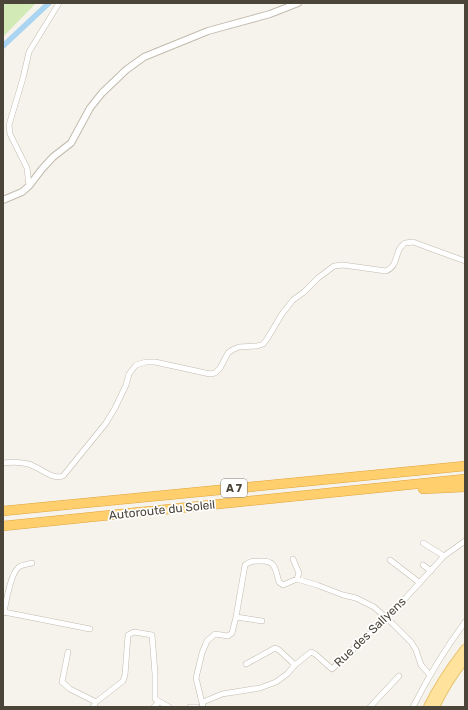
<svg xmlns="http://www.w3.org/2000/svg" width="468" height="710" viewBox="0 0 468 710" font-family="Rubik,sans-serif">
	<rect width="100%" height="100%" fill="#f6f3ec"/>
	<path fill="#d2eab5" d="M3,3H36L3,37Z"/>
	<g fill="none" stroke-linecap="round" stroke-linejoin="round">
		<path stroke="#a9d4f2" stroke-width="5.5" d="M3,46L49,3"/>
		<g stroke="#c2bbae" stroke-width="6">
			<path id="minor" d="M29,186L27,168L10,134L9,125L23,78L29,52L59,3
				M3,463C11,462 20,462 28,464C40,467 51,480 63,476L106,423L115,408L126,385L129,374L136,365L146,362H155L210,374L215,373L220,368L228,353L232,350L239,347L257,346L263,344L267,339L282,314L293,300L304,292L318,278L334,266L343,265L386,271C397,266 395,257 400,248C401,247 404,243 405,243L413,242L465,261
				M423,543L444,556
				M390,560L420,583
				M423,565L431,571
				M297,579L317,585L343,595L356,598L374,607L393,624L411,642L416,650L421,665L430,675
				M4,612C6,602 11,572 19,567C22,565 28,564 32,563
				M3,613L4,612L90,629
				M236,617L262,621
				M68,652L62,682L70,689L96,702
				M246,664L275,648L279,650L295,665
				M202,702H203L222,694L260,688L276,682L287,674L295,665L311,652L315,654L332,669L386,618L392,613L444,556L465,541
				M93,707L96,702L123,681L125,675L128,635L134,632L152,635L155,674V699L169,707
				M154,707L159,702
				M190,707H197
				M203,707L196,678L202,653L207,641L215,634L228,636L232,633L236,617L245,565C251,561 253,561 260,561C276,560 275,569 279,582L283,585L297,579L299,573L293,559
				M370,707L399,676
				M413,707C428,677 445,649 465,622"/>
		</g>
		<g stroke="#c2bbae" stroke-width="8">
			<path id="tertiary" d="M3,200L22,192L29,186L42,169L53,157L71,143L90,108L102,93L126,70L144,57L208,31L270,14L298,3"/>
		</g>
		<g stroke="#e6c16a" stroke-width="10">
			<path id="primary" d="M428,707C438,686 451,667 465,649
				M435,707C443,690 453,674 465,659"/>
		</g>
		<g stroke="#e0a43c" stroke-width="10">
			<path id="motorway" d="M423,489L465,487
				M3,511L465,466
				M3,526L465,479"/>
		</g>
		<use href="#minor" stroke="#fff" stroke-width="5"/>
		<use href="#tertiary" stroke="#fff" stroke-width="6"/>
		<use href="#primary" stroke="#ffe39c" stroke-width="8"/>
		<use href="#motorway" stroke="#ffcf6e" stroke-width="9"/>
	</g>
	<g text-anchor="middle" stroke-width="3.5" stroke-linejoin="round" paint-order="stroke">
		<rect fill="#fff" stroke="#817c74" stroke-width="1" x="221" y="479" width="26" height="18" rx="3"/>
		<g font-size="11" font-weight="bold" fill="#4b4439">
			<text x="234" y="492">A 7</text>
		</g>
		<g font-size="12" fill="#4b4439" stroke="#fff">
			<text transform="translate(162 510) rotate(-6)" y="4">Autoroute du Soleil</text>
			<text transform="translate(370 632) rotate(-44)" y="4">Rue des Sallyens</text>
		</g>
	</g>
	<rect width="468" height="710" fill="none" stroke="#4b4439" stroke-width="8"/>
</svg>
